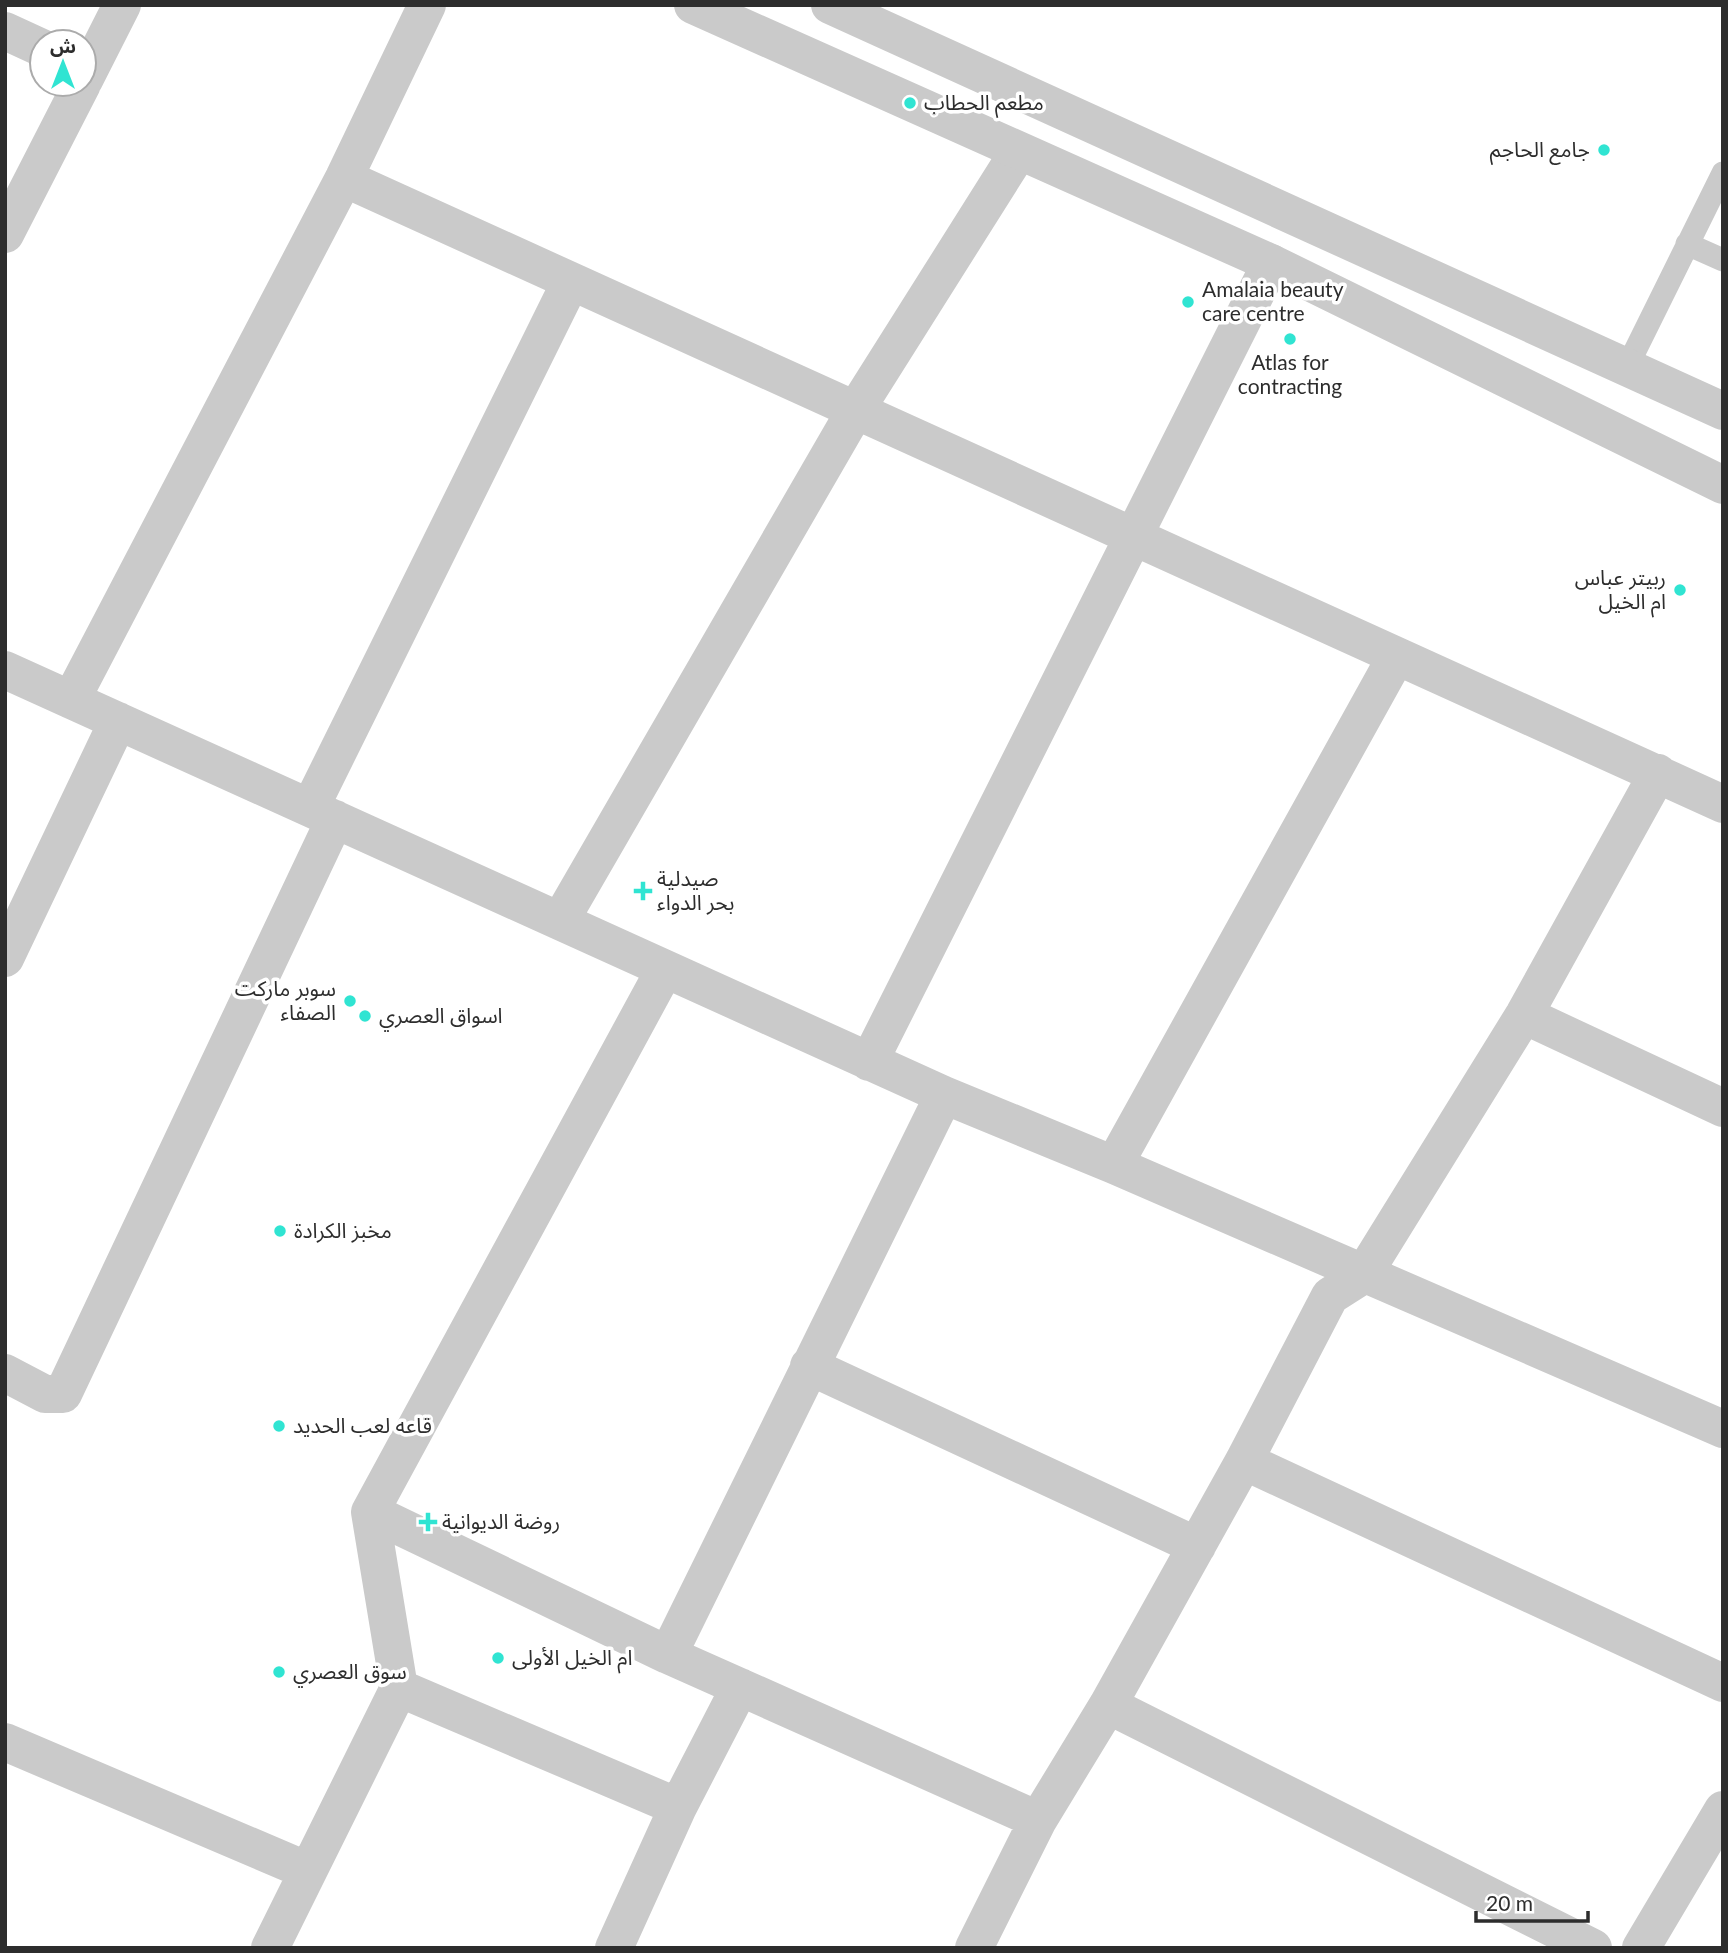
<svg xmlns="http://www.w3.org/2000/svg" width="1728" height="1953" viewBox="0 0 1728 1953" font-family="Lato,'Noto Sans Arabic',sans-serif">
	<rect width="100%" height="100%" fill="#fff"/>
	<g fill="none" stroke-linecap="round" stroke-linejoin="round">
		<path stroke="#cacaca" stroke-width="23" d="M1687,244L1723,260
			M1627,367L1723,173"/>
		<path stroke="#cacaca" stroke-width="38" d="M5,31L42,48
			M84,80L122,5
			M344,178L1723,804
			M5,234L82,84
			M5,670L944,1095L1114,1165L1723,1429
			M71,700L344,178L427,5
			M310,808L571,281
			M560,921L855,411L1019,151
			M5,958L118,721
			M1524,1015L1723,1108
			M869,1062L1271,263
			M1114,1165L1396,657
			M809,1366L1197,1546
			M5,1373L45,1394H63L335,819
			M1244,1461L1723,1683
			M370,1512L668,1655L1038,1820
			M668,1655L944,1095
			M399,1688L678,1807
			M1108,1705L1593,1948
			M5,1742L308,1871
			M270,1948L399,1688L370,1512L665,969
			M614,1948L678,1807L740,1687
			M974,1948L1038,1820L1108,1705L1244,1461L1330,1296L1363,1275L1524,1015L1658,773
			M1641,1948L1723,1810"/>
		<path stroke="#cacaca" stroke-width="38" d="M693,5L1271,263L1723,485
			M830,5L1723,411"/>
	</g>
	<g fill="#30e4d2" stroke="#fff" stroke-width="2.5">
		<circle cx="910" cy="103" r="7"/>
		<circle cx="1604" cy="150" r="7"/>
		<circle cx="1188" cy="302" r="7"/>
		<circle cx="1290" cy="339" r="7"/>
		<circle cx="1680" cy="590" r="7"/>
		<path d="M639.5 880.5h7v7h7v7h-7v7h-7v-7h-7v-7h7z"/>
		<circle cx="350" cy="1001" r="7"/>
		<circle cx="365" cy="1016" r="7"/>
		<circle cx="280" cy="1231" r="7"/>
		<circle cx="279" cy="1426" r="7"/>
		<path d="M424.5 1511.5h7v7h7v7h-7v7h-7v-7h-7v-7h7z"/>
		<circle cx="498" cy="1658" r="7"/>
		<circle cx="279" cy="1672" r="7"/>
	</g>
	<g text-anchor="middle" stroke-width="7" stroke-linejoin="round" paint-order="stroke">
		<g font-size="21" fill="#2d2d2d" stroke="#fff" text-anchor="start">
			<text x="924" y="110">مطعم الحطاب</text>
			<text x="1590" y="157" text-anchor="end">جامع الحاجم</text>
			<text x="1202" y="297">Amalaia beauty<tspan x="1202" dy="24">care centre</tspan></text>
			<text x="1290" y="370" text-anchor="middle">Atlas for<tspan x="1290" dy="24">contracting</tspan></text>
			<text x="1666" y="585" text-anchor="end">ربيتر عباس<tspan x="1666" dy="24">ام الخيل</tspan></text>
			<text x="657" y="886">صيدلية<tspan x="657" dy="24">بحر الدواء</tspan></text>
			<text x="336" y="996" text-anchor="end">سوبر ماركت<tspan x="336" dy="24">الصفاء</tspan></text>
			<text x="379" y="1023">اسواق العصري</text>
			<text x="294" y="1238">مخبز الكرادة</text>
			<text x="293" y="1433">قاعه لعب الحديد</text>
			<text x="442" y="1529">روضة الديوانية</text>
			<text x="512" y="1665">ام الخيل الأولى</text>
			<text x="293" y="1679">سوق العصري</text>
		</g>
	</g>
	<rect width="1728" height="1953" fill="none" stroke="#2d2d2d" stroke-width="14"/>
	<g transform="translate(63 63)"><circle r="33" fill="#ffffff" stroke="#ababab" stroke-width="2"/>
	<path d="M0-5L12 26L0 18L-12 26Z" fill="#30e4d2"/>
	<text y="-10" font-size="19" font-weight="bold" text-anchor="middle" fill="#2d2d2d">ش</text>
	</g>
	<path d="M1476 1911v10h112v-10" fill="none" stroke="#2d2d2d" stroke-width="3.5"/>
	<text x="1486" y="1911" font-size="21" fill="#2d2d2d" stroke="#ffffff" stroke-width="5" paint-order="stroke">20 m</text>
</svg>
